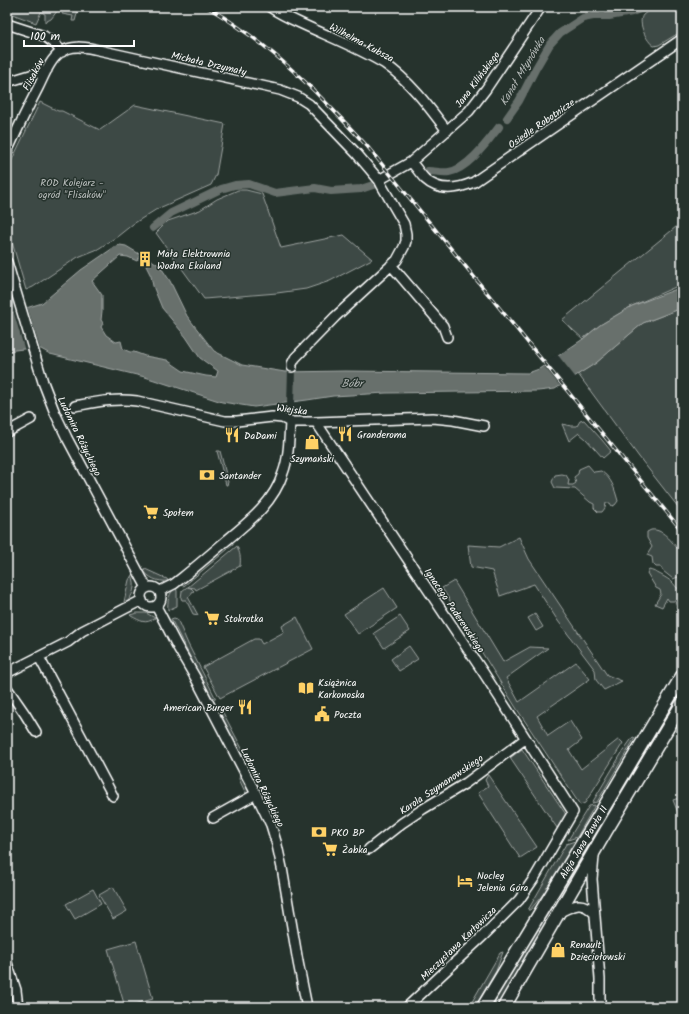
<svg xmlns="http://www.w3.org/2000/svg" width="689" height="1014" viewBox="0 0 689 1014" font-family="Kalam,sans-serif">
	<rect width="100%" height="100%" fill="#26332d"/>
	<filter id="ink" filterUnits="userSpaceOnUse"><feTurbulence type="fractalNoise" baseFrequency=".025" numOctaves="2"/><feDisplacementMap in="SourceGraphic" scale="8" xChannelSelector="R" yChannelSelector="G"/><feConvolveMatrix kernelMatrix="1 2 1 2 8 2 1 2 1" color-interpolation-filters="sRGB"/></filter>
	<g filter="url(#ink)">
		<path fill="#3e4944" stroke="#9ea4a2" d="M7,7H92L86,11L78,10L75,21H72L73,16L62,14L63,11L58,10L51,19L45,22V14L41,12L36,23L7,12Z
			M657,7H682V31L659,45L654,46C647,42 637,23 643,15C646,12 653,9 657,7Z
			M40,102L58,111H62L100,130L135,105L225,124L216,175L211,185L157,209L133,224L118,236L98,249L78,257L33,287L26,290L7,225V170Z
			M238,190H246L262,194L281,248L344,235L372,259L330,281L306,289L277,293L204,299L156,233L168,221L200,210L217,199Z
			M682,222V284L632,306L600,325L583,339L562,320Z
			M682,308V512L639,457L578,374L596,363L643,323Z
			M584,420L602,440L611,451L603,458L586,439L579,433L569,441L562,424L571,426H577L580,421Z
			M217,451H220L228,482L227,485H226Z
			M588,465L594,472L601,471C612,479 614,487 618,501L615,505L612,506L610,503H606L605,508L602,512H598L594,508V504L590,502L575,489L555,488L552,482L555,475L562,474L566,475L569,480L568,485H573L576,483L574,477L578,474L579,469Z
			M651,530C664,528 674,545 682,554V581L678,577L673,579L663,571L661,567H656L653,564L652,557L647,555L652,547L647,538V532Z
			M519,537L529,559L607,675L622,681L604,690L596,680L595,670L558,621L534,584L500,596L492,571L471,567L468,545L499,547Z
			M231,544H234L184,586L182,585L181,583L227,546Z
			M237,546C240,554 241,557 240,566L196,590L195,588L188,587Z
			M145,569L167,579L168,581C157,582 149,578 143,570Z
			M649,570C655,571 667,578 672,582C677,587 674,587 682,590V617L679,613L681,610L677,609L675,601H669L667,598L662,607L655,604L661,594L660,590L656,588L647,573Z
			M132,575C137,585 133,597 125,604L124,602L129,580Z
			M454,581L503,662L530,647L548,648L506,678L519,702L576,662L590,679L537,716L548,736L570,721L582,740L569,750L581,769L619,739L623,743L585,803L580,805L515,706L442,588Z
			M176,587L177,591V606L168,610C167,601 169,593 176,587Z
			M187,587L191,588L194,591L192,592V594L188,597L198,615L193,614L186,600H182L181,598L182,591Z
			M384,588L397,608L358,634L344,614Z
			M137,613H146L155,618C145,625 141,621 131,616L130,615Z
			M535,614L543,627L536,631L528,618Z
			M400,616L410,631L384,648L374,633Z
			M297,617L313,649L220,698L203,667L254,639H259L262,644L284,632L282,626Z
			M174,618L177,619L178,621L188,644L216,699L210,696L183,643L171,619Z
			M409,646L418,659L399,671L391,659Z
			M219,705L246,756L244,761L218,711V708Z
			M633,737L635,738L597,802L592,803L623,751Z
			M646,746L649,748L648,750L514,982L497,1007H492L502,986Z
			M522,749L567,816L557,828L510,758Z
			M240,775L249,790V793L247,796L239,779Z
			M488,775L537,847L520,858L478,793L488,786L485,780Z
			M682,797V823L673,800Z
			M595,805L577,837L568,840L589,806Z
			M578,840L550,886L530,910H528L566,844Z
			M113,887L127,911L113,919L99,895Z
			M93,889L101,904L75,919L66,904Z
			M136,941L153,999L125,1007L108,949Z
			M503,952L496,971L475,1007H469L500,953Z"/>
		<path fill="#67706c" stroke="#a4a9a7" d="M120,245L126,246L141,255L137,261L128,257L120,256L92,281L102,295V311L101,320L103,323L101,327L106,335L116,342L121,341L123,349L130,352H134L145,356L167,360L183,371L206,376L216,377L218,371L200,358L186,337L162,308L153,286L151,276L146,266L150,259L160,266L170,281L187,316L214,351L242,365L285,372L345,371L528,373L539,369L583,339L600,325L632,306L682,287V308L643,323L596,363L555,389L538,391L386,393L333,396L307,400L254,407L222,402L145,377L50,354L41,349H23L7,351V314L42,303L81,270L116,246Z"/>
		<path fill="#26332d" d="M27,306L41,352L25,351L13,310Z
			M557,354L576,378L561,387L542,364Z
			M288,369H295L294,404L287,405Z"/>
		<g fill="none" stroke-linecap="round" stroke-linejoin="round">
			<path stroke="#67706c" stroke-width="8" d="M507,118L519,101L536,68L550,44L560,33L583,18L593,16H609L632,12L645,7
				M428,171C435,171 442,173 449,172C468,169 488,141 499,127
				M153,228L171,213L221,189L235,185L249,184L275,193L315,188L331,191L361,189L373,185"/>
			<g stroke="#fff" stroke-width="12">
				<path id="minor" d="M270,7C280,14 291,19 302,24C330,37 359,48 385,64C410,81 429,107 447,131
					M7,24L44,36L55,44L62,52
					M7,82L47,70
					M7,152C17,130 27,109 38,88C44,76 50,59 61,52C72,45 83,47 94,49L280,90L298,97L309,104L357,154L379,180L382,186L404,224L406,234V241L404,247L397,260L335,317L295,358L292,364V367
					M411,162C416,167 420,174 425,179C439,192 458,189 474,182L682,39
					M379,180L411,162L469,111L486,89L541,7
					M7,262L43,382L55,413L67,438L147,588
					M391,265L443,326L447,337
					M75,406C97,402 115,398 137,401L225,421H237L272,417L282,418L290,422H316L433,418L453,420L484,426
					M316,422L483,672L573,812L535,877L519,900L483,936L407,1007
					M7,432L31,419
					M141 597a10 10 0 1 1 20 0a10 10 0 1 1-20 0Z
					M160,591L174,584L183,577C198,565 213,552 227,540C250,521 274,502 283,473C289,457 289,439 290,422
					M156,606L177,646L195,677L256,794L271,825L277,845L282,868L298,962L307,1007
					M39,657L113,796
					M7,673L68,642L82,631L142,600
					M7,688L25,714L36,732
					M213,818L256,794
					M369,849L402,823L423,809L466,783L525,739
					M594,856L592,879L600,979V1007
					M560,912C574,905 582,900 594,913
					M7,963L16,990L18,1007"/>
			</g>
			<g stroke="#fff" stroke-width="15">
				<g id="major">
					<path id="s1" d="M483,1007L594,824L682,676"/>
					<path d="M504,1007L606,831L682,704"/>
				</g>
			</g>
			<use href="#minor" stroke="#26332d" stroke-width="9"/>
			<use href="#major" stroke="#26332d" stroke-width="12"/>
			<g stroke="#fff" stroke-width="3.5">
				<path id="rail" d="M207,7C219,14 230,21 241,29C288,61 329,105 367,146L682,531"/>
			</g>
			<use href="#rail" stroke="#26332d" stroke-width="2" stroke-dasharray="6" stroke-linecap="butt"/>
		</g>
	</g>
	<defs>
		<g id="building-bare" transform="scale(1.2)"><path d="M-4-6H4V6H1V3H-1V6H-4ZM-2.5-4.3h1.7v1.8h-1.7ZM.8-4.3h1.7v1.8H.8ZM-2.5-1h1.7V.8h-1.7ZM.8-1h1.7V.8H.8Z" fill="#ffd166" stroke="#26332d" stroke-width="2.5" paint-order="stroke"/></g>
		<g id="restaurant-bare" transform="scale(1.2)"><path d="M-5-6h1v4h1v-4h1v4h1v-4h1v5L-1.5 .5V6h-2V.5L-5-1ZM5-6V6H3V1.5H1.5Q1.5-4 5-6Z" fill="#ffd166" stroke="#26332d" stroke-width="2.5" paint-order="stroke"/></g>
		<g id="shop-bare" transform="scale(1.2)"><path d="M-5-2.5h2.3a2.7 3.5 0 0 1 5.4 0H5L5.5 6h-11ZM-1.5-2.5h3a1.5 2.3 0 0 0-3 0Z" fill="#ffd166" stroke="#26332d" stroke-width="2.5" paint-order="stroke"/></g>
		<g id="bank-bare" transform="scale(1.2)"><path d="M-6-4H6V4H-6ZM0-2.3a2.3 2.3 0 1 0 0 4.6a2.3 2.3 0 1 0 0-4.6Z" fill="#ffd166" stroke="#26332d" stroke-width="2.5" paint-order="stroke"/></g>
		<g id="supermarket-bare" transform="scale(1.2)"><path d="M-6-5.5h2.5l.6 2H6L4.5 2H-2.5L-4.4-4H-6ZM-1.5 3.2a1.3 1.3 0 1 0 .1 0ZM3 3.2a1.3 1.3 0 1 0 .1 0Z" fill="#ffd166" stroke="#26332d" stroke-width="2.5" paint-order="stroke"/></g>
		<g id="library-bare" transform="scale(1.2)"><path d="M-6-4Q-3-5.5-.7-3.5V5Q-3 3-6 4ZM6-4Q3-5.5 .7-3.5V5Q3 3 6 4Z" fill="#ffd166" stroke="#26332d" stroke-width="2.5" paint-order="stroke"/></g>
		<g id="civic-bare" transform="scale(1.2)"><path d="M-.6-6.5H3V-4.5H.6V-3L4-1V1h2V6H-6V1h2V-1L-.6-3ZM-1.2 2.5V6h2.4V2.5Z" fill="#ffd166" stroke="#26332d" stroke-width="2.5" paint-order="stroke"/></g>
		<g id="hotel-bare" transform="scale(1.2)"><path d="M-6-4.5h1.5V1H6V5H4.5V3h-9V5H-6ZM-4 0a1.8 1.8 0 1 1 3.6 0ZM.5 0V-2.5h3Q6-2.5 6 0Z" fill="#ffd166" stroke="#26332d" stroke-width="2.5" paint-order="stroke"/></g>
	</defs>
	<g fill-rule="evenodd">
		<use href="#building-bare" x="145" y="259"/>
		<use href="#restaurant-bare" x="345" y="434"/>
		<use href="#restaurant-bare" x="232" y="435"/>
		<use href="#shop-bare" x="312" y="442"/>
		<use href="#bank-bare" x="207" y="475"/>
		<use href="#supermarket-bare" x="151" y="512"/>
		<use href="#supermarket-bare" x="212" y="618"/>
		<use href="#library-bare" x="306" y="688"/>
		<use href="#restaurant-bare" x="245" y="707"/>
		<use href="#civic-bare" x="322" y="714"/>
		<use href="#bank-bare" x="319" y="832"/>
		<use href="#supermarket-bare" x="330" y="849"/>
		<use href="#hotel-bare" x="465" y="881"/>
		<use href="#shop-bare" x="558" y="950"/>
	</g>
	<g text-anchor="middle" stroke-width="3" stroke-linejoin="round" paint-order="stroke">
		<g font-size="10" fill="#fff" stroke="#26332d">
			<text transform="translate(362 42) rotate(28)" y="4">Wilhelma Kubsza</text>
			<text transform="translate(209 63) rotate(13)" y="4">Michała Drzymały</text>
			<text transform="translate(33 74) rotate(-62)" y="4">Flisaków</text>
			<text transform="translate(477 79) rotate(-53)" y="4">Jana Kilińskiego</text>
			<text transform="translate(541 123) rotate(-35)" y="4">Osiedle Robotnicze</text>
			<text transform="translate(292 409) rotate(7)" y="4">Wiejska</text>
			<text transform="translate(80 436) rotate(64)" y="4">Ludomira Różyckiego</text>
			<text transform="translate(455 610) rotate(56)" y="4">Ignacego Paderewskiego</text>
			<text transform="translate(441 784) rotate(-34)" y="4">Karola Szymanowskiego</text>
			<text transform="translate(263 787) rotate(64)" y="4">Ludomira Różyckiego</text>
			<text dy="4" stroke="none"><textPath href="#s1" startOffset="193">Aleja Jana Pawła II</textPath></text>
			<text transform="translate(458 943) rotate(-44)" y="4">Mieczysława Karłowicza</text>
		</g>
		<g font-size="10" fill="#bbbfbe" stroke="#26332d">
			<text x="72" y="186">ROD Kolejarz -<tspan x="72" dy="12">ogród "Flisaków"</tspan></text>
		</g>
		<g font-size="10" fill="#fff" stroke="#26332d" text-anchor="start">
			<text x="157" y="257">Mała Elektrownia<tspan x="157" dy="12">Wodna Ekoland</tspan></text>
			<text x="357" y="438">Granderoma</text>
			<text x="244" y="439">DaDami</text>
			<text x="312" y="462" text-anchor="middle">Szymański</text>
			<text x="219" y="479">Santander</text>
			<text x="163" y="516">Społem</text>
			<text x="224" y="622">Stokrotka</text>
			<text x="318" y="686">Książnica<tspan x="318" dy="12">Karkonoska</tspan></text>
			<text x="233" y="711" text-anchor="end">American Burger</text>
			<text x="334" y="718">Poczta</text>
			<text x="331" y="836">PKO BP</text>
			<text x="342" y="853">Żabka</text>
			<text x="477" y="879">Nocleg<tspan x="477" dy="12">Jelenia Góra</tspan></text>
			<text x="570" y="948">Renault<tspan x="570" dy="12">Dzięciołowski</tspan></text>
		</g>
		<g font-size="11" font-style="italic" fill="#b3b8b6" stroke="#26332d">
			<text transform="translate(522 71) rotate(-59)" y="4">Kanał Młynówka</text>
			<text x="352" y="387">Bóbr</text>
		</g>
	</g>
	<rect width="689" height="1014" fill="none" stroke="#26332d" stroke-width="24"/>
	<rect x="12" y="12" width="665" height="990" fill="none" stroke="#fff" stroke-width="1.5" filter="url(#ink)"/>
	<path d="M24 40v6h110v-6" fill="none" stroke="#ffffff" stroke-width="2"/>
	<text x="30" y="40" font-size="12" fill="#ffffff" stroke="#26332d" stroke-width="3" paint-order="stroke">100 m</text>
</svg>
